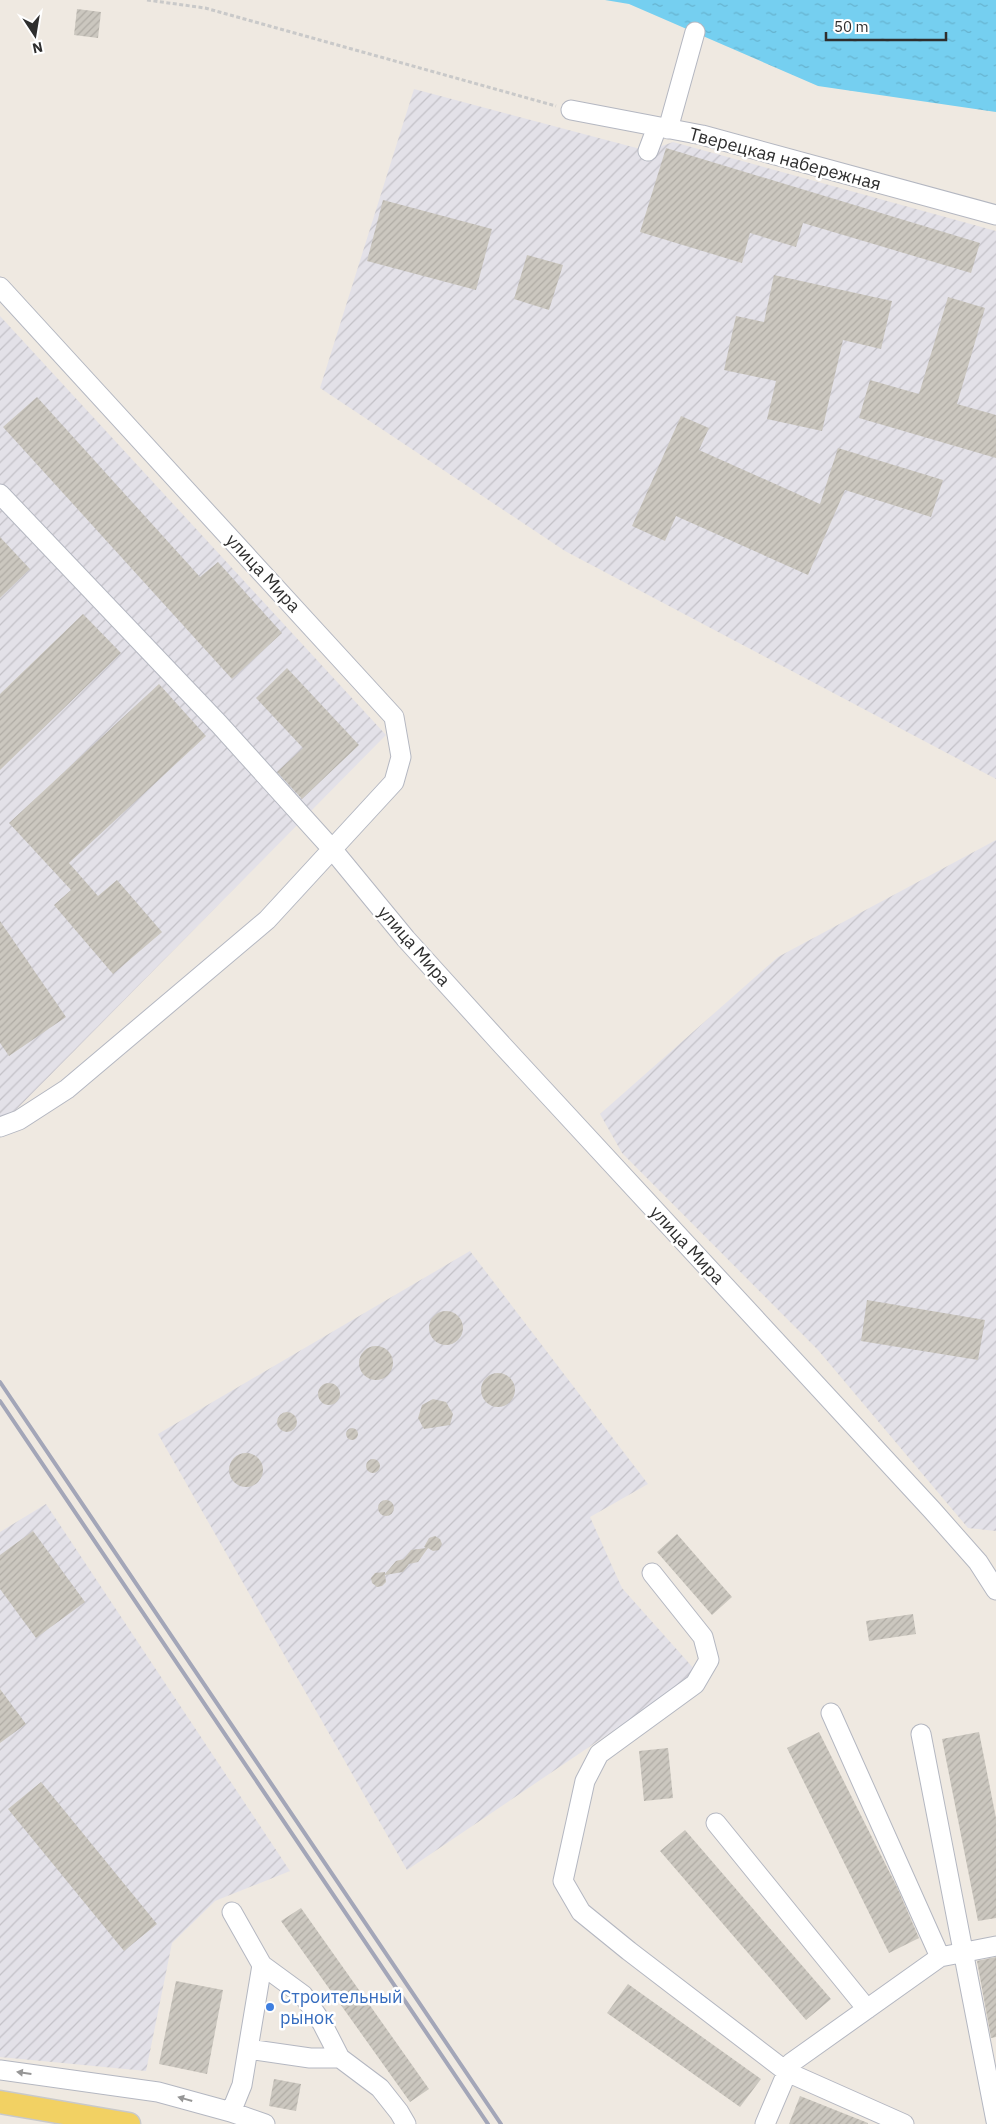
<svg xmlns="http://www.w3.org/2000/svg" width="996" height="2124" viewBox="0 0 996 2124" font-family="'IBM Plex Sans',sans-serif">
	<defs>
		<pattern id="industrial-furrows" width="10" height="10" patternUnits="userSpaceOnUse" patternTransform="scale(1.25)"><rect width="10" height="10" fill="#e3e1e8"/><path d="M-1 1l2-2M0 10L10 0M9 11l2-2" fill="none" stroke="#c3c1c7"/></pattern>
		<pattern id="water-ripples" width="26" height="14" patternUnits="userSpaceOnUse" patternTransform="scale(1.25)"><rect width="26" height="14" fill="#75cff0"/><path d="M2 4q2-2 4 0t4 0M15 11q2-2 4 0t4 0" fill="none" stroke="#66b2ce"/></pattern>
		<pattern id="building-hatch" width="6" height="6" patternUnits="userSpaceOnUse" patternTransform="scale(1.25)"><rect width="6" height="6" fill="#cbc7bf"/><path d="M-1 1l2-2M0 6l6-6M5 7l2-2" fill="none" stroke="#afaba4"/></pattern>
	</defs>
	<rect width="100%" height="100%" fill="#efe9e1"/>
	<path fill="url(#industrial-furrows)" d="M414,89L648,151L673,142L996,231V779L565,551L320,388Z
		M0,316L386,735L0,1126Z
		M996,840V1531L968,1528L818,1350L622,1153L600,1114L778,957Z
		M470,1251L648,1484L590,1517L622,1588L696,1671L666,1695L407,1870L158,1434Z
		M46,1504L290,1871L215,1901L172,1943L146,2071L0,2057V1532Z"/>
	<path fill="url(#water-ripples)" d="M605,0H996V112L818,86L629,4Z"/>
	<path fill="url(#building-hatch)" d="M77,9L101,12L98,38L74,35Z
		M666,148L980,243L971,273L803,223L796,247L750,233L742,263L640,232Z
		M383,200L492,229L476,290L367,261Z
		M527,255L563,265L549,310L514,299Z
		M774,275L892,301L881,349L843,340L822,431L767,419L776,381L724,370L736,316L764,322Z
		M948,297L985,308L957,404L996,415V458L859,418L870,380L919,394Z
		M37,397L200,577L218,562L282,633L232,679L3,427Z
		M681,416L709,428L699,450L820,504L838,448L943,480L931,517L845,490L808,575L676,516L665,541L632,526Z
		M0,537L30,569L0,598Z
		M83,614L121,653L0,770V694Z
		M287,668L359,745L302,799L277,772L303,748L256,698Z
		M159,684L206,736L69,863L98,896L117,880L162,932L113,974L54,905L71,890L9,823Z
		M0,921L66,1017L9,1056L0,1043Z
		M867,1300L985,1320L978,1360L861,1341Z
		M429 1328a17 17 0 1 1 34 0a17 17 0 1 1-34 0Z
		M359 1363a17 17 0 1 1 34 0a17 17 0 1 1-34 0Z
		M481 1390a17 17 0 1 1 34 0a17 17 0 1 1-34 0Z
		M318 1394a11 11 0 1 1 22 0a11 11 0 1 1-22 0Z
		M433,1399L446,1402L453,1414L450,1425L424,1429L418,1418L422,1405Z
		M277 1422a10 10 0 1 1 20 0a10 10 0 1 1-20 0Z
		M346 1434a6 6 0 1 1 12 0a6 6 0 1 1-12 0Z
		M229 1470a17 17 0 1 1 34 0a17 17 0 1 1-34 0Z
		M366 1466a7 7 0 1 1 14 0a7 7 0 1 1-14 0Z
		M378 1508a8 8 0 1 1 16 0a8 8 0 1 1-16 0Z
		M33,1531L85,1602L36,1638L0,1589V1555Z
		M677,1534L732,1597L712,1615L657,1552Z
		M435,1536L440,1539L442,1544L439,1550L433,1551L428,1548L418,1562L409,1564L403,1572L385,1575L386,1582L382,1586L377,1587L372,1583L371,1578L375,1573L385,1572V1574L396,1561L404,1559L411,1550L426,1548L424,1547L429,1538Z
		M913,1614L916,1634L869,1641L866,1621Z
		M0,1689L26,1724L0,1743Z
		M819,1732L897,1887L919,1938L889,1953L787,1748Z
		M979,1732L996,1818V1918L978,1921L942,1739Z
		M668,1748L673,1798L644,1801L639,1751Z
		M41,1782L157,1924L124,1951L8,1809Z
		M685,1830L831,1999L806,2020L660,1851Z
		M301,1908L429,2089L410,2102L281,1921Z
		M996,1957V2037L991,2038L977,1961Z
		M176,1981L223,1990L207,2074L159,2064Z
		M628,1984L761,2079L740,2107L607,2013Z
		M274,2079L301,2084L296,2111L269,2106Z
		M800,2096L868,2123V2124H789Z"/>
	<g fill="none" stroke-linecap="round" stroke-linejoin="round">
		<g stroke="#b4b7c1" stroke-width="21">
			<path id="minor" d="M571,110L702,135L996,215
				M668,129L695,32
				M648,151L657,127
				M0,287L394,717L401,757L394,782L267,920L67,1089L19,1120L0,1127
				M0,494L219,724L332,849L406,939L503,1046L932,1510L978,1562L996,1590
				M652,1573L703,1637L709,1660L695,1684L599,1754L585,1781L563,1881L581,1912L629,1951L787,2072L904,2124
				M831,1713L940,1957
				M921,1734L996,2121
				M716,1823L867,2009
				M232,1912L262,1965L303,1995L322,2023L340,2058L380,2088L399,2112L406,2124
				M248,2049L310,2058H340
				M0,2070L158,2092L231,2112L265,2124
				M231,2112L242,2085L262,1965
				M765,2124L791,2063L940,1957L996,1946"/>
		</g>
		<g stroke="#c9c9c9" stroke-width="25">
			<path id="major" d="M0,2102L129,2124"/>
		</g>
		<path stroke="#c9c9c9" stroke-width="3" stroke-dasharray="4 2.5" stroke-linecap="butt" d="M147,0L205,8L556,106"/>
		<use href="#minor" stroke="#fff" stroke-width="19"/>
		<use href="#major" stroke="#f2d163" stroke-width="22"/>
		<path stroke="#a3a6b8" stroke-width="4" d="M0,1382L501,2124
			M0,1401L488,2124"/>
	</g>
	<defs><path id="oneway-solid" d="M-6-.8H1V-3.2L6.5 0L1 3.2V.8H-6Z" transform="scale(1.25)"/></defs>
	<g fill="#969696">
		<use href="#oneway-solid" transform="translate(24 2073) rotate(-172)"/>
		<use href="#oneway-solid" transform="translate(185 2099) rotate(-164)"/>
	</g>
	<circle fill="#3f7fe0" stroke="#fff" stroke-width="2" cx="270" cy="2007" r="5"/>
	<g text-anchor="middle" stroke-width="5" stroke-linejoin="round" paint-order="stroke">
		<g font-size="18" fill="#2e2e2e" stroke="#fff">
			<text transform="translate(785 159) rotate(15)" y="6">Тверецкая набережная</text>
			<text transform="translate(263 573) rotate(47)" y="6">улица Мира</text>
			<text transform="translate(414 946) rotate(49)" y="6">улица Мира</text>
			<text transform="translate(687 1245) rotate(47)" y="6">улица Мира</text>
		</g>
		<g font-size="18" fill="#366cbe" stroke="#fff" text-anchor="start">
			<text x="280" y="2003">Строительный<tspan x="280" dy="21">рынок</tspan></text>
		</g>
	</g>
	<g transform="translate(35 35) rotate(168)" stroke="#ffffff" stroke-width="4" paint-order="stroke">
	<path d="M0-4L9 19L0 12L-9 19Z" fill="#2e2e2e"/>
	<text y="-8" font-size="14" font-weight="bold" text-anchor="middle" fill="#2e2e2e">N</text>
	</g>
	<path d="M826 32v8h120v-8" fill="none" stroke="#2e2e2e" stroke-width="2.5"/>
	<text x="834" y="32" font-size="15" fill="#2e2e2e" stroke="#ffffff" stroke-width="4" paint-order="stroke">50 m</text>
</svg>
